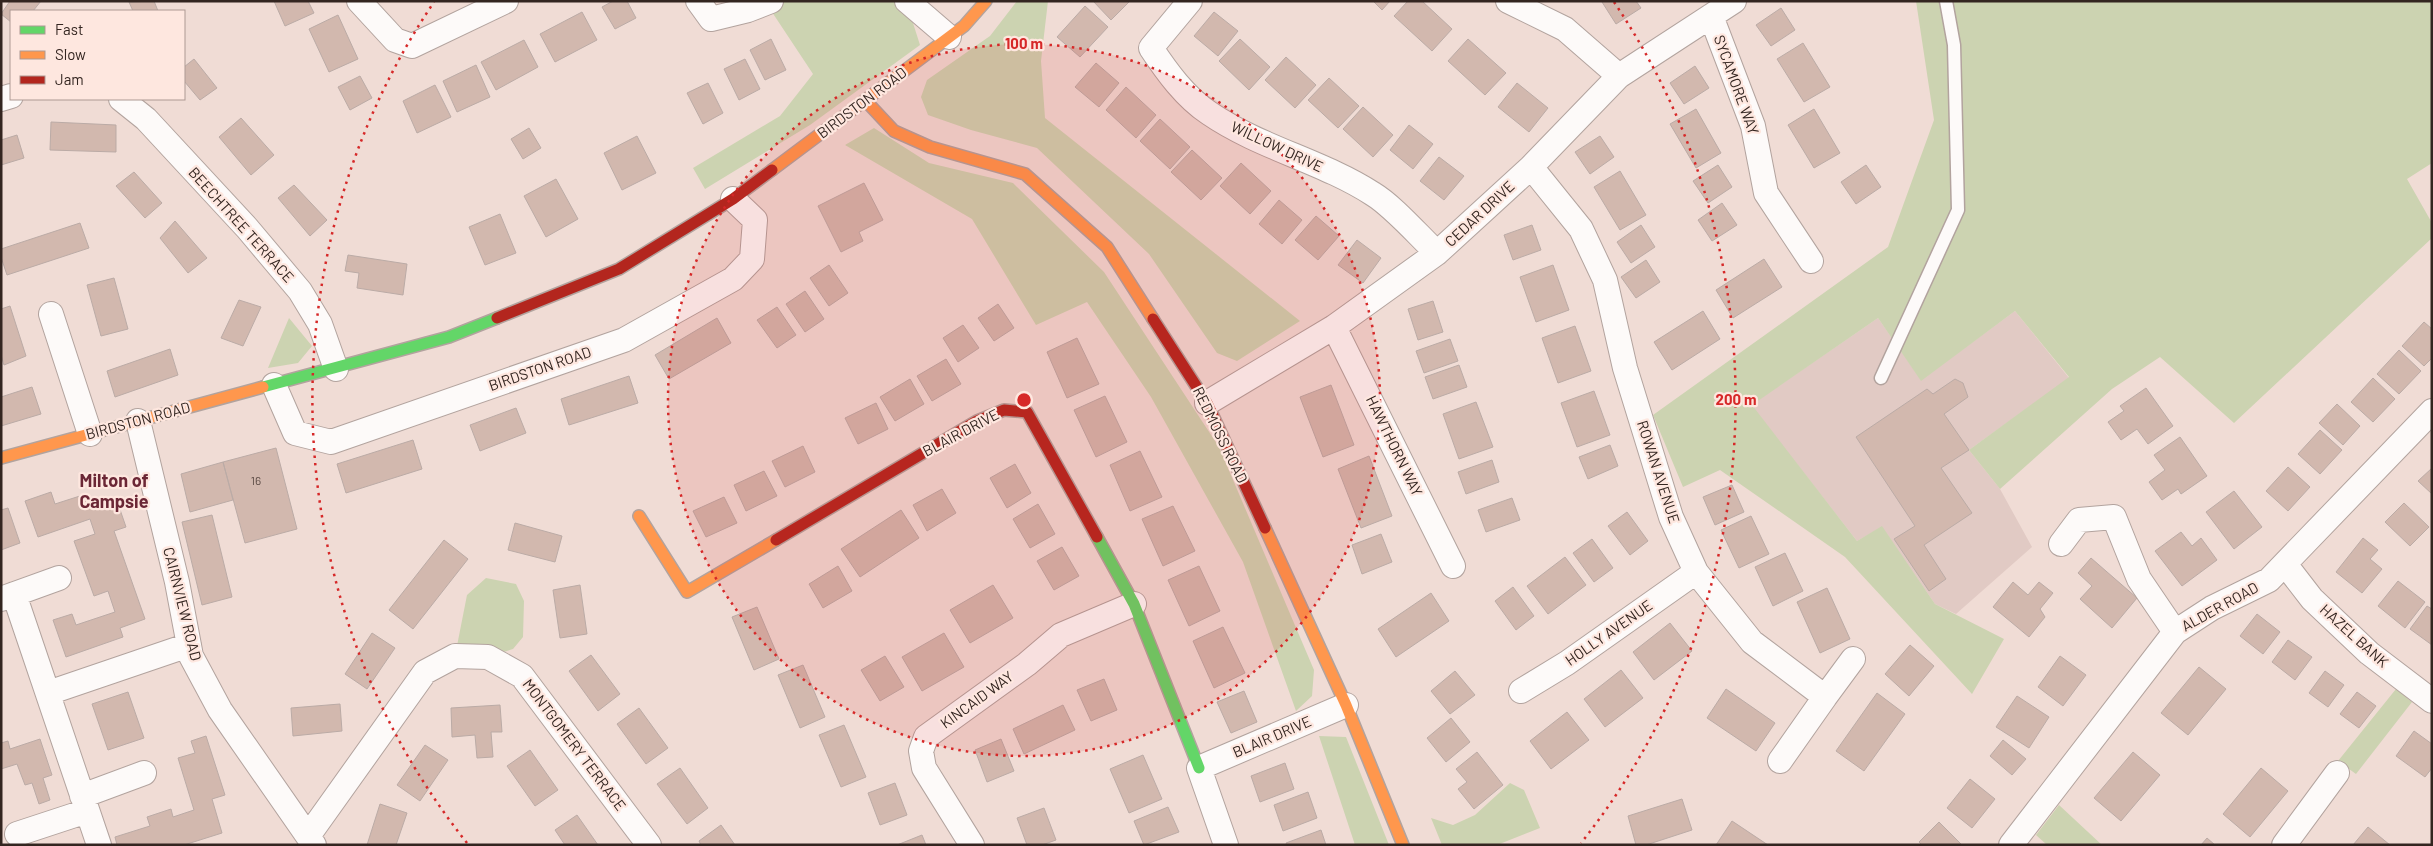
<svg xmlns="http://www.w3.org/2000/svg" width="2433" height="846" viewBox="0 0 2433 846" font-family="Barlow,sans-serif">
	<rect width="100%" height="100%" fill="#f0dcd5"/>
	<path fill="#e1cac4" d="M2015,311L2069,378L1969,450L2000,489L2032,547L1956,614L1935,604L1882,527L1857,541L1751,405L1878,318L1921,380Z"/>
	<path fill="#ccd3b1" d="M771,1H906L920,45L810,125L705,189L693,168L780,116L813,74L766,3Z
		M1017,1H1048L1041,61L1045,118L1300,321L1237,361L1217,353L1149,254L1037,148L971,130L928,115L921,97L927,80L990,36Z
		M1916,1H2432V163L2407,179L2432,223V238L2234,423L2160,357L2112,389L2000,489L1969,450L2069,377L2015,311L1921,381L1878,318L1752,405L1857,541L1882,526L1935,604L2004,639L1972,694L1845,557L1720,470L1683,487L1653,415L1888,247L1934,120Z
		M874,128L929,163L1013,183L1104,272L1219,447L1314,670L1312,696L1296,711L1243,562L1151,397L1087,302L1036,325L972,219L845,145Z
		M289,318L312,346L298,363L268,368Z
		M486,578L516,584L524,601L523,637L513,649L488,657L455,656L467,595Z
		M2396,689L2412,702L2356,774L2338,761Z
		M1319,736L1346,737L1389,845H1355Z
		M1510,783L1524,790L1540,828L1497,845H1442L1431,818L1453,825L1475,815Z
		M2059,805L2102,845H2047L2036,835Z"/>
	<path fill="#d2b8ae" stroke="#bbaba6" d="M10,1H41L33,11H11V22L1,14Z
		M154,1L158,11H133L129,2Z
		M274,1H308L314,13L285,26Z
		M613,1H627L636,18L615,29L602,7Z
		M1093,1H1130L1111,20Z
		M1373,1H1390L1382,10Z
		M1408,1H1422L1452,29L1432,51L1394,16Z
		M1603,1H1636L1641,8L1616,24L1602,2Z
		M1085,6L1108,27L1080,57L1057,37Z
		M1781,8L1795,30L1771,46L1756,25Z
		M582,12L597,40L555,62L540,34Z
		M1214,12L1238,31L1218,56L1194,36Z
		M338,15L358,59L329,72L309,29Z
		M771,39L786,70L765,80L750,50Z
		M1240,39L1270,67L1249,90L1219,61Z
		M1468,39L1506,73L1485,95L1448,61Z
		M524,40L538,67L496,90L481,62Z
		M1803,43L1830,87L1804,102L1777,59Z
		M1286,57L1316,85L1295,108L1265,80Z
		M194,59L217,88L200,100L184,81V67Z
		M745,59L760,89L739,100L724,69Z
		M1096,63L1119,83L1099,107L1075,87Z
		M476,65L490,97L457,112L443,81Z
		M1695,66L1709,88L1684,104L1670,83Z
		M360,76L372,98L350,110L338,87Z
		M1329,78L1359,106L1338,128L1308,100Z
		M708,83L723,113L703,124L687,93Z
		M1517,83L1548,108L1529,132L1498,107Z
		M435,85L451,117L417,133L403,101Z
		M1126,87L1156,115L1136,138L1106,110Z
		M1363,107L1393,135L1373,157L1343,129Z
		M1696,109L1721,153L1696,168L1670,124Z
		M1814,109L1840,153L1814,168L1788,125Z
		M241,118L274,155L251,175L219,137Z
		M1160,119L1190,147L1170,169L1140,141Z
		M51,122L116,125V152L50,150Z
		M1409,125L1433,144L1413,169L1390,150Z
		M529,128L541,148L523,159L511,139Z
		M17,135L24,158L1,165V140Z
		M637,136L656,173L622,190L604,153Z
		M1600,136L1614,157L1590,174L1575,152Z
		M1192,150L1222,178L1201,200L1171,172Z
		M1439,157L1464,176L1444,200L1420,181Z
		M1241,163L1271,191L1250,214L1220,186Z
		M1718,165L1732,187L1708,203L1693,181Z
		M1866,165L1881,187L1856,204L1841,182Z
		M1620,171L1646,215L1620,230L1594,187Z
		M134,172L162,203L145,218L116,186Z
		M556,179L578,219L546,237L524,196Z
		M864,183L883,220L859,232L863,241L841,252L818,206Z
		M294,185L327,220L310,236L278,198Z
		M1279,200L1302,220L1282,244L1259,224Z
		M1722,203L1737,225L1712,241L1698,220Z
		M500,214L516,253L485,265L469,227Z
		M1316,216L1339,236L1318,260L1295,240Z
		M175,221L207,258L188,273L160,238Z
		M80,223L89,248L7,275L1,257V249Z
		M1532,225L1541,250L1513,260L1504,235Z
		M1641,225L1655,247L1631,263L1617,242Z
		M1357,240L1381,258L1363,283L1338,265Z
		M348,255L407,264L403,295L357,288L359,273L345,271Z
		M1764,259L1782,287L1733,318L1716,290Z
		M1646,260L1660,282L1636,298L1621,277Z
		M829,265L848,293L829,306L810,278Z
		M1553,265L1569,310L1536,322L1520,277Z
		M114,278L128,329L101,336L87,285Z
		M805,291L824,319L805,332L786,304Z
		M239,300L261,307L243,346L221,338Z
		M1433,301L1443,332L1418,340L1408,309Z
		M998,304L1014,328L994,341L978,318Z
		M10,306L26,356L4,365L1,355V309Z
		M777,307L796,335L777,348L757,320Z
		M1703,311L1720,339L1672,370L1654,342Z
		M717,318L731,343L669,379L655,355Z
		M2424,322L2432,329V358L2424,366L2402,346Z
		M963,325L979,348L958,362L943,338Z
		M1575,326L1591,371L1558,383L1542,338Z
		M1077,338L1099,384L1067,398L1047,352Z
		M1450,339L1458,361L1424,373L1416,351Z
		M170,349L178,375L115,397L107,371Z
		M2399,350L2421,371L2399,394L2377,374Z
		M946,359L961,384L932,401L917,376Z
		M1459,365L1467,387L1433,399L1425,377Z
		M629,376L638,403L569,425L561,399Z
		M2373,378L2395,399L2373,422L2351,402Z
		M910,379L924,404L895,421L880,397Z
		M1955,379L1963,383L1968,397L1944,414L1969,450L1941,468L1972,513L1924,545L1946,579L1929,591L1894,539L1915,526L1856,437L1927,389L1933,394Z
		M1331,385L1354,445L1323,457L1300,397Z
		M32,387L41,414L1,426V397Z
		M2146,388L2173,426L2148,444L2137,429L2121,440L2108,422L2124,411L2120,406Z
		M1594,391L1610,435L1577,447L1561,403Z
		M1105,396L1127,442L1096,457L1074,410Z
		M1476,402L1493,447L1459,459L1443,414Z
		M876,403L888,429L858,444L845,418Z
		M2337,404L2360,426L2343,445L2319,423Z
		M516,408L526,433L480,451L470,425Z
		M2320,430L2342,450L2320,474L2298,454Z
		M2180,437L2207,476L2181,494L2178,489L2162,500L2149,482L2165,470L2154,455Z
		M413,440L422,469L346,493L337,464Z
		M1610,445L1618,466L1588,479L1579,457Z
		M803,446L815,472L785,487L772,461Z
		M276,448L297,529L245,543L223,462Z
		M1140,451L1162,497L1130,511L1110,465Z
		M1369,456L1392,516L1361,528L1338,469Z
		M1492,460L1499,482L1466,494L1458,472Z
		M223,462L233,500L190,512L181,474Z
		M1015,464L1031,493L1007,508L990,478Z
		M2288,467L2310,487L2288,511L2266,491Z
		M2432,468V494L2418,481Z
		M764,471L777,496L746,511L734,485Z
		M1732,485L1744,512L1715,525L1703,497Z
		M942,489L956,513L927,531L913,505Z
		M2234,491L2262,527L2234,549L2206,512Z
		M51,492L55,504L83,495L88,508L116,498L126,527L114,531L145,619L120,628L123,637L66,657L53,620L72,614L76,625L115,612L108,591L94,596L74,541L95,534L90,519L38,537L25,501Z
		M724,497L737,523L706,537L693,511Z
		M1512,498L1520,520L1486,532L1478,510Z
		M2404,503L2429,527L2410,546L2385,522Z
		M1038,504L1055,534L1030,548L1013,519Z
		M1173,506L1195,551L1163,566L1142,519Z
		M8,508L20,543L1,550V510Z
		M901,510L919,538L860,577L841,549Z
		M1627,512L1648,541L1630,555L1608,526Z
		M212,515L232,597L202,605L182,522Z
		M1751,516L1769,554L1739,568L1721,530Z
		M515,523L562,536L555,562L508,550Z
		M2181,532L2192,546L2201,538L2217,560L2182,586L2155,551Z
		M1381,534L1392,562L1362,574L1352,545Z
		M2363,538L2378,550L2370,559L2382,569L2362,593L2336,572Z
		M1592,539L1613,568L1594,582L1573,553Z
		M444,540L468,559L413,629L389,610Z
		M1062,547L1079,576L1054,590L1037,561Z
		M1785,553L1803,591L1773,606L1755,567Z
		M1565,557L1586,585L1548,614L1527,586Z
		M2091,558L2137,598L2112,628L2080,599L2092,586L2078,573Z
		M838,566L852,591L823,608L809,584Z
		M1199,566L1220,611L1189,626L1168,580Z
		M2398,581L2425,602L2405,628L2378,606Z
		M2013,582L2028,595L2039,582L2053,593L2040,609L2045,617L2029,637L1993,607Z
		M580,585L587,634L560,638L553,590Z
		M993,585L1013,618L970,643L950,610Z
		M1513,587L1534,616L1516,630L1495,601Z
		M1827,588L1850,639L1820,653L1797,602Z
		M1431,593L1449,621L1396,657L1378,629Z
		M2427,606L2432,609V645L2410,629Z
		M757,607L779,659L754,670L732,617Z
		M2257,614L2280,632L2263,654L2240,636Z
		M1670,623L1692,651L1654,680L1633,652Z
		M1223,627L1245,673L1214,688L1193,641Z
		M372,633L395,648L367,689L345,674Z
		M944,633L964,667L922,691L902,657Z
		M2288,640L2312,657L2295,680L2272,662Z
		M1910,645L1934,666L1909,696L1885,674Z
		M591,655L620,694L598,711L569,671Z
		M885,656L904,687L880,701L861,670Z
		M2060,656L2086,675L2063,706L2038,687Z
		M803,665L825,717L800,728L778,675Z
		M2199,667L2226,689L2188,735L2161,713Z
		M1621,670L1643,698L1605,727L1584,699Z
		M1455,671L1475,695L1450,714L1431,691Z
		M2325,671L2344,685L2328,707L2309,693Z
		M1104,679L1117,710L1091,721L1077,690Z
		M1726,689L1775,723L1756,751L1707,718Z
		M1244,691L1257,722L1231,733L1217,702Z
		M128,692L144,738L108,750L92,704Z
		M2357,692L2376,706L2359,728L2340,714Z
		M1877,693L1905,714L1864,771L1836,751Z
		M2017,696L2049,717L2029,748L1996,727Z
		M340,704L342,731L293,736L291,708Z
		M500,705L502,732H491L493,757L477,758L475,735L452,737L451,708Z
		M1063,705L1075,730L1024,754L1013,729Z
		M639,708L668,748L646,764L617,724Z
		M1567,712L1589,740L1551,769L1530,741Z
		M1451,718L1470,742L1446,762L1427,738Z
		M844,725L866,777L841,787L819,735Z
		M2414,731L2432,744V768L2425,777L2396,756Z
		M206,736L225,795L212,799L222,833L184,845H117L115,837L150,826L147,817L171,809L173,817L194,810L178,758L195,753L191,741Z
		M40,739L52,775L43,778L50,800L39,804L32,783L25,785L17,764L1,769V743L8,741L10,749Z
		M1001,739L1014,771L987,782L975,750Z
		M2003,740L2026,759L2012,775L1990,756Z
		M425,745L448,760L420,801L397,785Z
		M530,750L558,790L535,806L507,766Z
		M1477,752L1503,785L1474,809L1458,789L1467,782L1456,769Z
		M2133,752L2160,775L2121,821L2094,798Z
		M1143,755L1162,799L1129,813L1110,769Z
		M1285,763L1294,789L1260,802L1251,776Z
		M680,768L708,808L687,824L657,784Z
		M2261,768L2288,791L2250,837L2223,814Z
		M1970,779L1995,799L1972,828L1947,808Z
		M895,783L907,815L880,825L868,793Z
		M1308,792L1317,818L1283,831L1274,805Z
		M1682,799L1692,830L1646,845H1636L1628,816Z
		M380,804L407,813L396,845H367Z
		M1168,807L1179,832L1144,845L1134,821Z
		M1044,808L1056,840L1042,845H1027L1017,818Z
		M577,815L598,845H565L555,830Z
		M1732,821L1768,845H1716Z
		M1939,822L1962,845H1922L1919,842Z
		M721,825L735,845H701L699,841Z
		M2368,827L2390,845H2353Z
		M1321,830L1326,845H1287L1286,843Z
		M922,835L926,845H897Z
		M2207,838L2215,845H2201Z"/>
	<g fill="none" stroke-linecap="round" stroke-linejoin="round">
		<g stroke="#b2a39e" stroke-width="15">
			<path id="lane" d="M1881,378L1958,210L1954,45L1946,1"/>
		</g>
		<g stroke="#b2a39e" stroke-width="26">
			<path id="street" d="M359,1L395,40L412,46L506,1
				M698,1L711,19L748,10L771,1
				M907,1L949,37
				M1190,1L1151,48C1167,72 1185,97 1209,113C1260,148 1322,161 1373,194C1393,206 1419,236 1437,253
				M1508,1L1565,29L1619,76
				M1711,16L1753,126L1766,193L1811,261
				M1,99L11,96
				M121,99L146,119L247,228L300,291L320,324L336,369
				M1531,167L1581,229L1605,280L1625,368L1671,517L1696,572L1752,642L1825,697L1853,659
				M51,314L90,434
				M1334,327L1453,566
				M274,385L295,433L331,442L624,340L733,279L752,259L755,220L733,199
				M1207,403L1334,327L1437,253L1531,167L1619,76L1734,1
				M138,421L177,582L191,656L220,710L314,845
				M2061,544L2079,520L2114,517L2139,579L2175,632
				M2285,564L2312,599L2369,653L2432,701
				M14,594L99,845
				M1,599L59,578
				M1521,691L1567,663L1696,572
				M48,693L189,645
				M1780,761L1825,697
				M82,796L144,773
				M17,834L87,811
				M308,836L425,672L455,656L488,657L522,676L649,845
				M972,845L924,768L921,751L926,737L1027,664L1061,635L1134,604
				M1226,845L1199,768L1346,705
				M2011,845L2175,632L2212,608L2269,580L2432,411
				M2284,845L2337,773"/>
		</g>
		<g stroke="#b2a39e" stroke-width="14">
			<path id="fast" d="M263,387L449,337L497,318
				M1097,537L1134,604L1199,768"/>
		</g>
		<g stroke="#b2a39e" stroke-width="14">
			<path id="slow" d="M865,100L894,131L930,147L1025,174L1107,247L1153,319
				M772,170L964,26L986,1
				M1,458L263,387
				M639,516L687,592L776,540
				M1265,528L1346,705L1403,845"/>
		</g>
		<g stroke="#b2a39e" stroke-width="14">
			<path id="jam" d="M497,318L619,269L733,199L772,170
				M1153,319L1207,403L1265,528
				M776,540L977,421L1004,410L1027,412L1097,537"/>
		</g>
		<use href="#lane" stroke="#fdfaf9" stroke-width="12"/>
		<use href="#street" stroke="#fdfaf9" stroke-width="24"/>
		<use href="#fast" stroke="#63d668" stroke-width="11"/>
		<use href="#slow" stroke="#ff974d" stroke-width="11"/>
		<use href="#jam" stroke="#b3261e" stroke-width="11"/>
	</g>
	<circle cx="1024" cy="400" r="356" fill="#d62828" fill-opacity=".12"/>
	<g fill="none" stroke="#d62828" stroke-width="2.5" stroke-dasharray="2.5 5">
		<circle cx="1024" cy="400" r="356"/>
		<path d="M467 843A712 712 0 0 1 434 2M1614 2A712 712 0 0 1 1581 843"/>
	</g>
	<g text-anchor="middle" stroke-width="4.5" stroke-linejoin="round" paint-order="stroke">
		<g font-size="12" fill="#5b4a44">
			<text x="256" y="485">16</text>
		</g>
		<g font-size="15" fill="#332520" stroke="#fee7df">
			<text transform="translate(1736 85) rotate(70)" y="5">SYCAMORE WAY</text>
			<text transform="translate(862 103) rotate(-37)" y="5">BIRDSTON ROAD</text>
			<text transform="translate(1277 147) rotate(25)" y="5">WILLOW DRIVE</text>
			<text transform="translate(1480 214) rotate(-43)" y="5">CEDAR DRIVE</text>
			<text transform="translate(241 225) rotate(48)" y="5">BEECHTREE TERRACE</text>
			<text transform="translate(540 369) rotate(-19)" y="5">BIRDSTON ROAD</text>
			<text transform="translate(138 421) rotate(-15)" y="5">BIRDSTON ROAD</text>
			<text transform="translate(961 433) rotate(-28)" y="5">BLAIR DRIVE</text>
			<text transform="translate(1220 435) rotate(64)" y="5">REDMOSS ROAD</text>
			<text transform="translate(1394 446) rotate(64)" y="5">HAWTHORN WAY</text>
			<text transform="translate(1658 472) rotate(72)" y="5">ROWAN AVENUE</text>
			<text transform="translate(182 604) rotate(76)" y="5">CAIRNVIEW ROAD</text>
			<text transform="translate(2220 607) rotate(-29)" y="5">ALDER ROAD</text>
			<text transform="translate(1609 633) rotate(-35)" y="5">HOLLY AVENUE</text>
			<text transform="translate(2354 636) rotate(42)" y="5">HAZEL BANK</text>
			<text transform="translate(977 700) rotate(-36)" y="5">KINCAID WAY</text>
			<text transform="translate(1272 737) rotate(-23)" y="5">BLAIR DRIVE</text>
			<text transform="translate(574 745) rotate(53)" y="5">MONTGOMERY TERRACE</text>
		</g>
		<g font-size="18" font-weight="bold" fill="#6b2635" stroke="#fee7df">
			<text x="114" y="487">Milton of<tspan x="114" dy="21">Campsie</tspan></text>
		</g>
	</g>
	<circle cx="1024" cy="400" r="8" fill="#d62828" stroke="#fee7df" stroke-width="2.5"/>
	<g font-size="15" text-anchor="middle" font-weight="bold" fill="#d62828" stroke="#fee7df" stroke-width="4.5" stroke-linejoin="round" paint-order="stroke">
		<text x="1024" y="49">100 m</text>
		<text x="1736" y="405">200 m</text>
	</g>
	<rect width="2433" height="846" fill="none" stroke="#332520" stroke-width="5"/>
	<rect x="10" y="10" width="175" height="90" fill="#fee7df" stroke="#ad9993"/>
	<rect x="20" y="26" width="25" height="8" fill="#63d668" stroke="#ad9993"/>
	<text x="55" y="35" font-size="15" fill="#332520">Fast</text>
	<rect x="20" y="51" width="25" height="8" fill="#ff974d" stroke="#ad9993"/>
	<text x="55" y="60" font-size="15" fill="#332520">Slow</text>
	<rect x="20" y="76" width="25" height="8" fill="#b3261e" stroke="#ad9993"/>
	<text x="55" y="85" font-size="15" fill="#332520">Jam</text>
</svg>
